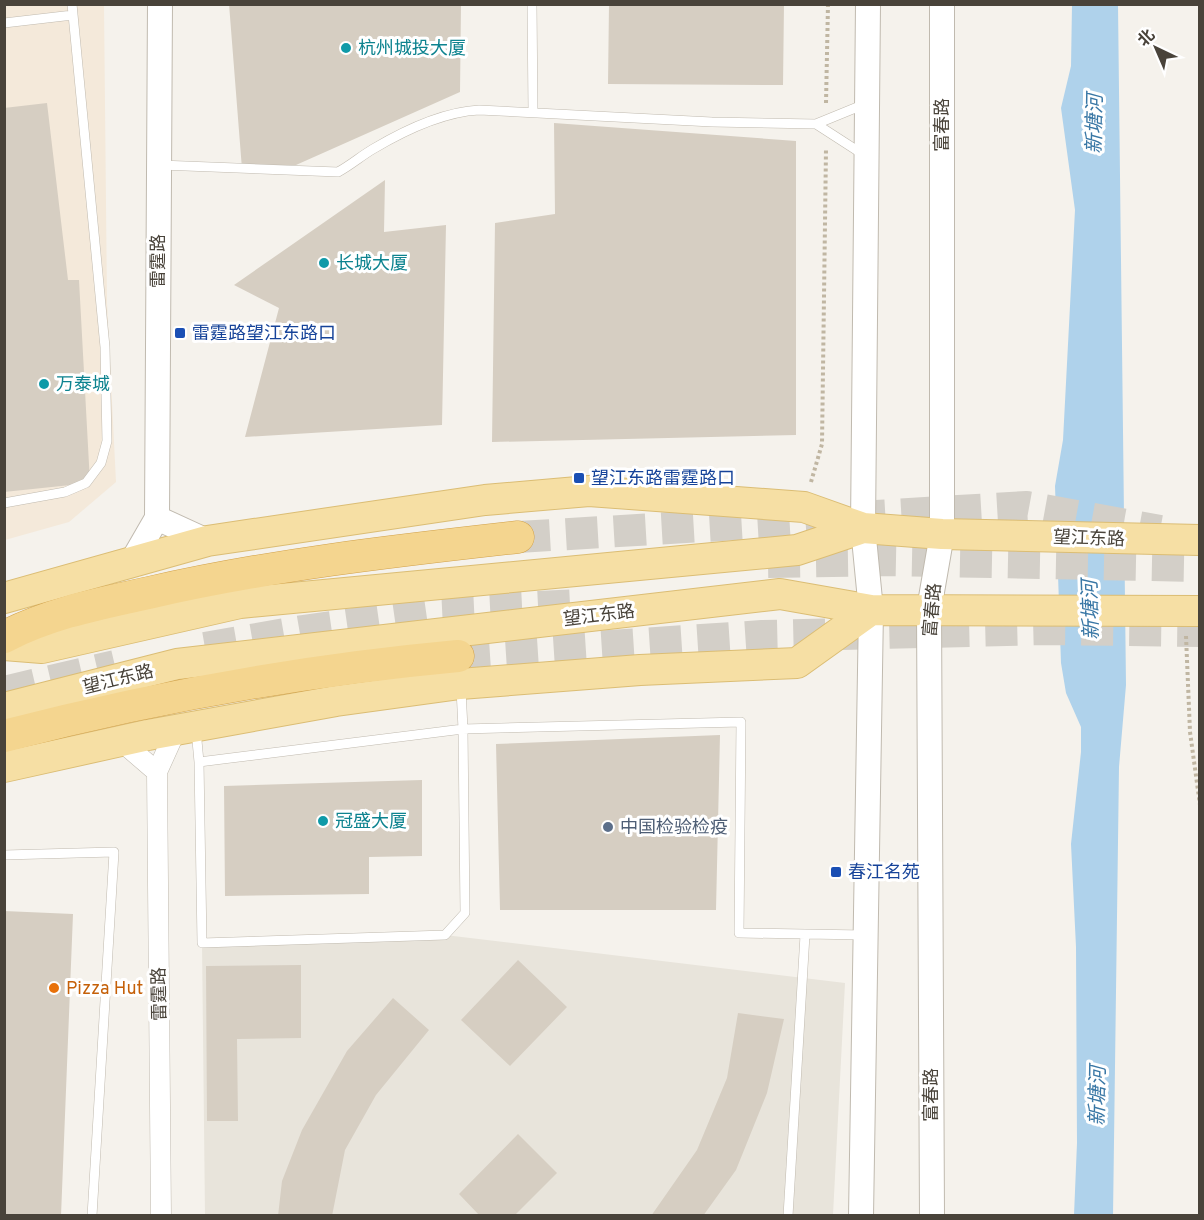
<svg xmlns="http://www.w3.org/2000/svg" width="1204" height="1220" viewBox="0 0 1204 1220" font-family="Overpass,'Noto Sans SC',sans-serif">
	<rect width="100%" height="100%" fill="#f5f2ec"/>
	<path fill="#e8e4db" d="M445,935L845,983L833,1215H205L202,943Z"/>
	<path fill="#f4e9da" d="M5,5H104L107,302L116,482L69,522L5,540Z"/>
	<path fill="#afd2eb" d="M1072,5H1118L1126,685L1119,767L1113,1216L1074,1215L1077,1143L1076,947L1071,844L1081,752V727L1066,693L1061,663L1055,486L1063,440L1075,210L1061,108L1071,66Z"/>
	<path fill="#d6cec2" d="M229,4H461L460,92L296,165L242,169Z
		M609,4H784L783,85L608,84Z
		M47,103L68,280H79L90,483L4,492V108Z
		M554,123L796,141V435L492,442L495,223L555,214Z
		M385,180L384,232L446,225L442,425L245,437L279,308L234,285Z
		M720,735L716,910H500L496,744Z
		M422,780V856L369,857V894L225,896L224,786Z
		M4,911L73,914L61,1216H4Z
		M518,960L567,1007L510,1066L461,1020Z
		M301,965V1038L237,1039L238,1121H207L206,966Z
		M393,998L429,1030L376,1095L345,1150L332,1216H278L282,1181L302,1130L347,1051Z
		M738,1013L784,1019L767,1093L736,1170L703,1216H651L697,1150L727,1078Z
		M518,1134L557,1173L514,1216H480L459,1194Z"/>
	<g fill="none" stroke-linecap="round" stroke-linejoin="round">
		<path stroke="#d3cfc8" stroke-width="32" stroke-dasharray="32 16" stroke-linecap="butt" d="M518,537L1027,507L1160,531
			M768,562L887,560L1200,566
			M205,648L303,631L437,612L578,605
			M458,656L762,636L1047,629L1200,631
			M4,692L115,666"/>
		<g stroke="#c0baaf" stroke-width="10">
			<path id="service" d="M532,4L533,112
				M4,23L73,15
				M816,124L864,155
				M160,165L338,172C351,165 361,156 373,149C405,130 442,112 479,110L712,122L816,124L865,104
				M4,503L65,492L86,483L101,463L107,441L105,347L72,4
				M461,689L463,729L741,722L739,933L864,935
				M196,730L199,762L202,943L445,935L465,913L463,729L199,762
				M4,855L114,852L92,1216
				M788,1216L805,935"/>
		</g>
		<g stroke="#c0baaf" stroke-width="21">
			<path id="minor" d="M121,741L157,772
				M161,1216L157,772L176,730"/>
		</g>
		<g stroke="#c0baaf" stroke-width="26">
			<path id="tertiary" d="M157,518L207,541
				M131,563L157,518L160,4
				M861,1216L871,610L863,528L868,4
				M932,1216L929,609L942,534V4"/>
		</g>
		<g stroke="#dbbd74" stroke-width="32">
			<path id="primary" d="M4,598L207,541L485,500L589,491L804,507L863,528L942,534L1200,540
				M4,645L42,648L240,603L797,550L863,528
				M4,708L177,664L780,594L871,610L1200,611
				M4,767L148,735L336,701L460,684L640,670L797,663L871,610"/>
		</g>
		<g stroke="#d1a14a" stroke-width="33">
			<path id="trunk" d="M4,637C50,613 98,604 148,593C270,565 393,551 518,537
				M4,736C154,697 305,670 458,656"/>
		</g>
		<path stroke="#c0b6a2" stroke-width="4" stroke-dasharray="3 3" stroke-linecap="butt" d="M826,103L828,4
			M811,482L822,444L826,149
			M1186,636L1190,732L1200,805"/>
		<use href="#service" stroke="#fff" stroke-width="9"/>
		<use href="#minor" stroke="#fff" stroke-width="20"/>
		<use href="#tertiary" stroke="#fff" stroke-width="24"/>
		<use href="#primary" stroke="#f6dfa4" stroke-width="30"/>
		<use href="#trunk" stroke="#f4d58f" stroke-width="32"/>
	</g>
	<g fill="#0f9aa8" stroke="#fff" stroke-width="2">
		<circle cx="346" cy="48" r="6"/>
		<circle cx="324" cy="263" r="6"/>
		<circle cx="44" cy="384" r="6"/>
		<circle cx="323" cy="821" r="6"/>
	</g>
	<g fill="#1a4fb4" stroke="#fff" stroke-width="2">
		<rect x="174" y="327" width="12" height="12" rx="3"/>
		<rect x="573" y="472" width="12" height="12" rx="3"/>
		<rect x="830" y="866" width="12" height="12" rx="3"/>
	</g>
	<circle fill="#5c6f8a" stroke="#fff" stroke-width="2" cx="608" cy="827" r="6"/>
	<circle fill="#e8710a" stroke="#fff" stroke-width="2" cx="54" cy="988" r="6"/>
	<g text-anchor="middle" stroke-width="6" stroke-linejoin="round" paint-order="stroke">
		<g font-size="18" fill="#0d838f" stroke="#fff" text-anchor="start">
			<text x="358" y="54">杭州城投大厦</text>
			<text x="336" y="269">长城大厦</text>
			<text x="56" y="390">万泰城</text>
			<text x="335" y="827">冠盛大厦</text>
		</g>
		<g font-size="18" fill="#49433a" stroke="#fff">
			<text transform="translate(942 125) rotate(-90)" y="6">富春路</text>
			<text transform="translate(158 261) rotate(-90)" y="6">雷霆路</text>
			<text transform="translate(1089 538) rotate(2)" y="6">望江东路</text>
			<text transform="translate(932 610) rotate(-85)" y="6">富春路</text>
			<text transform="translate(599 615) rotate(-7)" y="6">望江东路</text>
			<text transform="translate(118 679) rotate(-14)" y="6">望江东路</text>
			<text transform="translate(159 994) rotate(-91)" y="6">雷霆路</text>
			<text transform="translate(931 1095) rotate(-90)" y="6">富春路</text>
		</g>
		<g font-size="18" fill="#164399" stroke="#fff" text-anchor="start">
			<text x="192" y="339">雷霆路望江东路口</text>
			<text x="591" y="484">望江东路雷霆路口</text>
			<text x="848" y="878">春江名苑</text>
		</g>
		<g font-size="18" fill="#4e5e75" stroke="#fff" text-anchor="start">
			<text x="620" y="833">中国检验检疫</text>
		</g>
		<g font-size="18" fill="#c56008" stroke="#fff" text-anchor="start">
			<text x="66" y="994">Pizza Hut</text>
		</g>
		<g font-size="20" font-style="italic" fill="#3977a5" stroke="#fff">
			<text transform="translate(1094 124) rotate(-89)" y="7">新塘河</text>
			<text transform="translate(1090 610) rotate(-92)" y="7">新塘河</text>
			<text transform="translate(1097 1096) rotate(-89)" y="7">新塘河</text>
		</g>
	</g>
	<rect width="1204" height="1220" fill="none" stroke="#49433a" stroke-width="12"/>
	<g transform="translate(1156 48) rotate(316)" stroke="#ffffff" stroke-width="4.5" paint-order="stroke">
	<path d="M0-4.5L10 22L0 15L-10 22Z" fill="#49433a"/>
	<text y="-9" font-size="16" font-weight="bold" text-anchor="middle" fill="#49433a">北</text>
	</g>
</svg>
